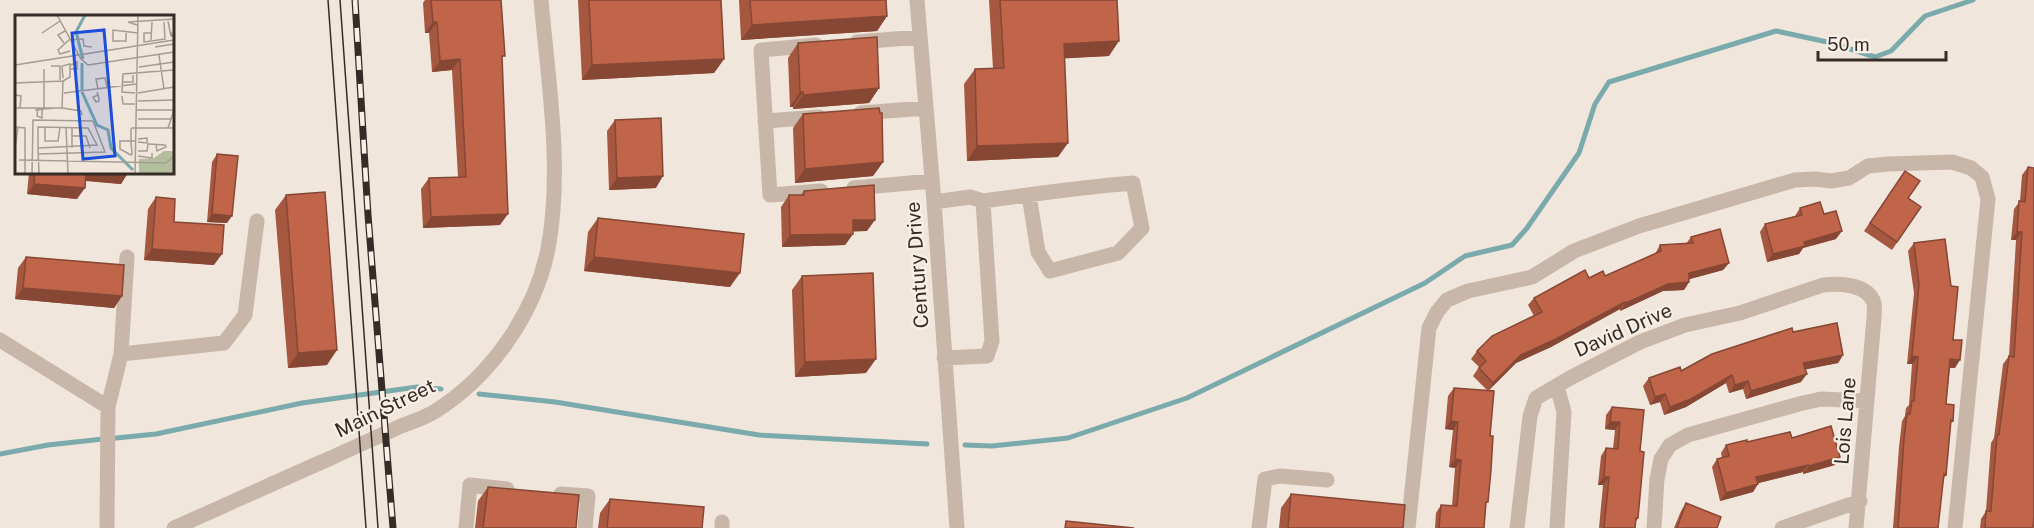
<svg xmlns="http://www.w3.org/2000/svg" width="2034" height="528" viewBox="0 0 2034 528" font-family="'Public Sans',sans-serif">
	<rect width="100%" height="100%" fill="#f0e6db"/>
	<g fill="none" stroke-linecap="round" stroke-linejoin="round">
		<path stroke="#7baaac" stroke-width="5" d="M479,394L555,402L759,435L927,444
			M116,438L156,434L302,403L417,387L441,389
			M965,445L992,446L1068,438L1187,398L1425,283L1465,256L1512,245L1527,228L1579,153L1595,104L1609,82L1776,31L1832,43L1875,57L1891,51L1925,16L1973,0
			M0,454L48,445L103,439"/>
		<path stroke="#c8b6a8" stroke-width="15" d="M917,0L934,202L957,528
			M857,42L920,37
			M816,45L761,50L770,195L821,191
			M861,113L926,108
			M765,121L819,117
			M854,188L932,181
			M983,201C1033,194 1083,187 1133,183L1142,228L1118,253L1050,271L1038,252L1029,195
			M934,202L970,197L983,201L992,341L987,356L944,358
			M0,340L108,407
			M121,354L127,257
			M1557,386L1564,412L1557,528
			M561,494L588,496L585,528
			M107,528L108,407L121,354L224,343L245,315L257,221
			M174,528C226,505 278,481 331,458C354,447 378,437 401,426C412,422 424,418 434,412C491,377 535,313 548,249C563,169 548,80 541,0
			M466,528L470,485L507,489
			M722,528V522
			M1259,528L1265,479L1280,476L1327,480
			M1408,528L1429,328L1437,312L1447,300L1468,291L1532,277L1574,251L1639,226L1795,180L1815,179L1831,181L1849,178L1868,166L1889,164L1952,162L1971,168L1982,177L1988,199L1955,528
			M1517,528L1530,416L1536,398L1570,378L1640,342L1685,325L1740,313L1823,285C1840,283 1868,284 1874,303C1875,307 1874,314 1874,318L1856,528
			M1654,528L1657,479L1661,459L1670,445L1688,435L1799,404L1821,399L1867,401
			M1782,528L1860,501"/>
		<path stroke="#352c28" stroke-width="1.5" d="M328,0L366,528
			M340,0L378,528"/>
		<g stroke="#352c28" stroke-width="7">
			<path id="rail" d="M355,0L368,215L393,528"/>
		</g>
		<use href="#rail" stroke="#f8f0e7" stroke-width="4.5" stroke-dasharray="14" stroke-linecap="butt"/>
	</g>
	<path fill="#a55740" d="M425,0H501L502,60L500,225L423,228L421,189L429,178L458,177L452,70L432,72L429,33H425L423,3Z
		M578,0H721L724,59L714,73L582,80Z
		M739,0H886L887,16L877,31L741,40Z
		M989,0H1117L1109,56L1065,58L1058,157L967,161L964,84L975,69H993Z
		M798,43L879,88L869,103L793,109V107H790L788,58Z
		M880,113L883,162L873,176L795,183L793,128L803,114Z
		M615,120L656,188L609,190L607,131Z
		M217,154L227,223L207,222L212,162Z
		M2028,167L2033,528H1980L1981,519L1986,511L1991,443L1994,438L2003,364L2009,356L2016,240H2011L2014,209L2020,201L2022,175Z
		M1905,171L1908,198L1921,207L1892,250L1864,231Z
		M29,172H128L121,184L85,181L77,199L27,194Z
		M804,191L867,231H853V234L845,245L782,247L781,207L789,195H801Z
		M286,195L327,365L288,368L275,210Z
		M156,197L174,222L214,265L144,260L148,209Z
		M1800,208L1824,214L1836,239L1803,248L1799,254L1767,262L1760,232L1765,224L1795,216Z
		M598,218L730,287L584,271L588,232Z
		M1691,237L1729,263L1723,270L1689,279V282L1684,290L1663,291L1620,311V309L1551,347L1516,363L1488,391L1473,376L1479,367L1471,359L1477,351L1534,316L1528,305L1534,298L1589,278L1605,276L1655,254L1660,245L1686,244Z
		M1914,243L1953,340L1955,368H1950L1946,404L1953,421L1950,424L1946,475L1943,479L1938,528H1893L1899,447L1902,421L1905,416L1906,408L1909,405L1912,364H1907L1914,293L1908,251Z
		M26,257L122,296L114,308L15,299L18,268Z
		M802,276L866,373L795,377L792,290Z
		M1843,355L1838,363L1805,369L1801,382L1746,399L1743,389L1729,393L1726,383L1686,407L1664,415L1660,402L1650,405L1643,386L1649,378L1681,371Z
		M1454,388L1490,436L1484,528H1435L1436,513L1441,505L1452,506L1455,468L1449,467L1453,430L1445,429L1448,396Z
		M1612,407L1640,451L1638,518L1635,523V528H1599L1603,485H1598L1601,456L1606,448L1613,449L1615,430L1605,429L1606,415Z
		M1792,438L1840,457L1835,465L1803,474V472L1758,483L1753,492L1720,501L1712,467L1717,459L1722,458L1721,453L1726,445Z
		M488,487L576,528H475L478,501Z
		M1291,494L1403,528H1279L1281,508Z
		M610,499L702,528H598L600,513Z
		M1686,503L1717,528H1674L1681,511Z"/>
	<path fill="#864734" d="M887,16L877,31L741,40L752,25Z
		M433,22H437L429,33H425Z
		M1119,41L1109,56L1054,59L1064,44Z
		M460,59L452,70L432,72L440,61Z
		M724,59L714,73L582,80L592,65Z
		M879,88L869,103L793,109L803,95Z
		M800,92H803L793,107H790Z
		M1068,143L1058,157L967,161L977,146Z
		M883,162L873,176L795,183L805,169Z
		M84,172H118L128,173L121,184L79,180Z
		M663,176L656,188L609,190L617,178Z
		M34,184L85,188L77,199L27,194Z
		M212,214L232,216L227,223L207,222Z
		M508,214L500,225L423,228L431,217Z
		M853,220H875L867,231L845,232Z
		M1842,231L1836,239L1803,248L1799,254L1767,262L1773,254L1804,242Z
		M2017,232H2022L2016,240H2011Z
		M853,234L845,245L782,247L790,235Z
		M152,249L222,254L214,265L144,260Z
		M594,257L740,273L730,287L584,271Z
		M1729,263L1723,270L1683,281L1689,273Z
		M1689,282L1684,290L1663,291L1620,311L1626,303L1668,284Z
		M23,288L122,296L114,308L15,299Z
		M1625,302L1620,309L1551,347L1516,363L1488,391L1493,383L1521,355Z
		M337,350L327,365L288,368L298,353Z
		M1843,355L1838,363L1798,371L1803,363Z
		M1912,356L1918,357L1912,364H1907Z
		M876,359L866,373L795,377L805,362Z
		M1950,359L1960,360L1955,368L1945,367Z
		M1807,374L1801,382L1746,399L1751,391Z
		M1732,375L1726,383L1686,407L1664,415L1670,407Z
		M1748,381L1743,389L1729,393L1735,385Z
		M1665,394L1660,402L1650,405L1655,397Z
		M1451,421L1458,422L1453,430L1445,429Z
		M1610,422H1620L1615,430L1605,429Z
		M1840,457L1835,465L1803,474L1809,466Z
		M1455,459L1461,460L1455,468L1449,467Z
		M1808,465L1803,472L1751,485L1756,477Z
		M1604,477H1609L1603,485H1598Z
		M1758,484L1753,492L1720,501L1726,493Z"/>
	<path fill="#c0654a" stroke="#864734" stroke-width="1.5" d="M431,0H501L505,56H502L508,214L431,217L429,178L466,177L460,59L440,61L437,22H433Z
		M589,0H721L724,59L592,65Z
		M750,0H886L887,16L752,25Z
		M1000,0H1117L1119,41L1064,44L1068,143L977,146L975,69L1004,68Z
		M877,37L879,88L803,95V92H800L798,43Z
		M879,108L880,113H882L883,162L805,169L803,114Z
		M661,118L663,176L617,178L615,120Z
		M217,154L238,156L232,216L212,214Z
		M2028,167L2034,168V517L2033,528H1985L1986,511H1991L1997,435H1999L2009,356L2014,357L2022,232H2017L2019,201L2025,202Z
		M1905,171L1920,181L1908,198L1921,207L1897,242L1870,223Z
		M35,172H86L85,188L34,184Z
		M874,185L875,220H853V234L790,235L789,195H804V191Z
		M325,192L337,350L298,353L286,195Z
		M156,197L175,199L174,222L224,225L222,254L152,249Z
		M1820,202L1824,214L1836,211L1842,231L1804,242L1805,246L1773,254L1765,224L1802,215L1800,208Z
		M598,218L744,234L740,273L594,257Z
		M1720,229L1729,263L1689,273V282L1668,284L1626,303L1625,302L1556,339L1521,355L1493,383L1479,368L1486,361L1477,351L1492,336L1542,312L1534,298L1585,270L1589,278L1603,271L1605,276L1661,251L1660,245L1693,243L1691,237Z
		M1945,239L1951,286L1958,287L1953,340H1962L1960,360L1950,359L1946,404L1954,405L1953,421L1951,420L1946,475L1944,474L1938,528H1898L1904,439L1907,414H1910L1912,401H1914L1918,357L1912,356L1919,285L1914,243Z
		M26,257L124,265L122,296L23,288Z
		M873,273L876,359L805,362L802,276Z
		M1837,323L1843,355L1803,363L1807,374L1751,391L1748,381L1735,385L1732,375L1691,399L1670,407L1665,394L1655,397L1649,378L1680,367L1681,371L1712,354L1792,328L1793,332Z
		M1454,388L1494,391L1490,436H1493L1491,470L1488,502H1486L1484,528H1439L1441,505L1457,506L1461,460L1455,459L1458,422L1451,421Z
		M1612,407L1644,410L1640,451L1644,452L1638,518H1636L1635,528H1604L1609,477H1604L1606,448L1618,449L1620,422H1610Z
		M1831,426L1840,457L1809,466L1808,465L1756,477L1758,484L1726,493L1717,459L1729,456L1726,445L1747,440V442L1790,432L1792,438Z
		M488,487L579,495L576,528H483Z
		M1291,494L1405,505L1403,528H1288Z
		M610,499L704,507L702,528H607Z
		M1686,503L1721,517L1717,528H1677Z
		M1066,521L1134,528H1065Z"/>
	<g text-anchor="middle" stroke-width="4.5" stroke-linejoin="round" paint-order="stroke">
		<g font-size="20" fill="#352c28" stroke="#f8f0e7">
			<text transform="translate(917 265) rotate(-94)" y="7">Century Drive</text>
			<text transform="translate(1623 330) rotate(-24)" y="7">David Drive</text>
			<text transform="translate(385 408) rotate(-26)" y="7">Main Street</text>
			<text transform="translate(1845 421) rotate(-85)" y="7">Lois Lane</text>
		</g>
	</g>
	<g transform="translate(15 15)">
		<rect width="159" height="159" fill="#f0e6db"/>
		<path d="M149,136H159V159H124V144L139,143Z" fill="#b3be9c"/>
		<path fill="none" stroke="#7baaac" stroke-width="3" d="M63,24L61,17L70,0M63,25L68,44M67,75V48M67,77L82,110L93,115L96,133L118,155"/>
		<path fill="none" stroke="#a59c93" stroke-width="1.5" d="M42,0L66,44L73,50L159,37M153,6L156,21H158L155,16M122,10L113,7L159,4M27,18L45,6M111,18V26H98V15L123,18M136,18H129V27L150,24L149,7M55,25L68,24L69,31L77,32M136,25L137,7M49,28L43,20L50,16M140,32L159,29M55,36L45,39L43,35L55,24M144,40L149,74M0,50L159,25M36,51H45V65M124,52L159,47M55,54H62V47L56,50M48,66L55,62V49L47,51L48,63M107,67H118V60M0,68L48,66L47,93M83,74L81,64L90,63L92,72M82,77L83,80L84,84V86L81,87L78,82L83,80M49,78L121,69M120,78L107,77L108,59L159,55M123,78L159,72M0,80L6,81L5,93M107,81L108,89H120M123,86L159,85M0,93H47L66,96L67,100M23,93L22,101L27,103V93M29,93V54M20,95L39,93M122,95H159M123,104H156M0,112L10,113V159M30,112V126H43L45,112M51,112L53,159M153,113L159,95M57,121H71L75,133M123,124L132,123V128L123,127M120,126H105V134L116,140L117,139L116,126V114L117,113H159M0,133L3,112M23,133L82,130L73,113L23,112V133L24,159M57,133V112M123,136H132L133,129H134L150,130L151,132L142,136L141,129M123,141L137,143V138M4,145L151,148L159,141M17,159L18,105L78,106L90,137L23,139M120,159L123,0"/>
		<path fill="#1d4ed8" fill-opacity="0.15" stroke="#1d4ed8" stroke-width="3" d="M89,15L100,141L68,144L57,18Z"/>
		<rect width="159" height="159" fill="none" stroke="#352c28" stroke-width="3"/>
	</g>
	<path d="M1818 51v9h128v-9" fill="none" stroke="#352c28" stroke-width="3"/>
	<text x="1827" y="51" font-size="18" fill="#352c28" stroke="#f8f0e7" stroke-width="4.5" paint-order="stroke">50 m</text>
</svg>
